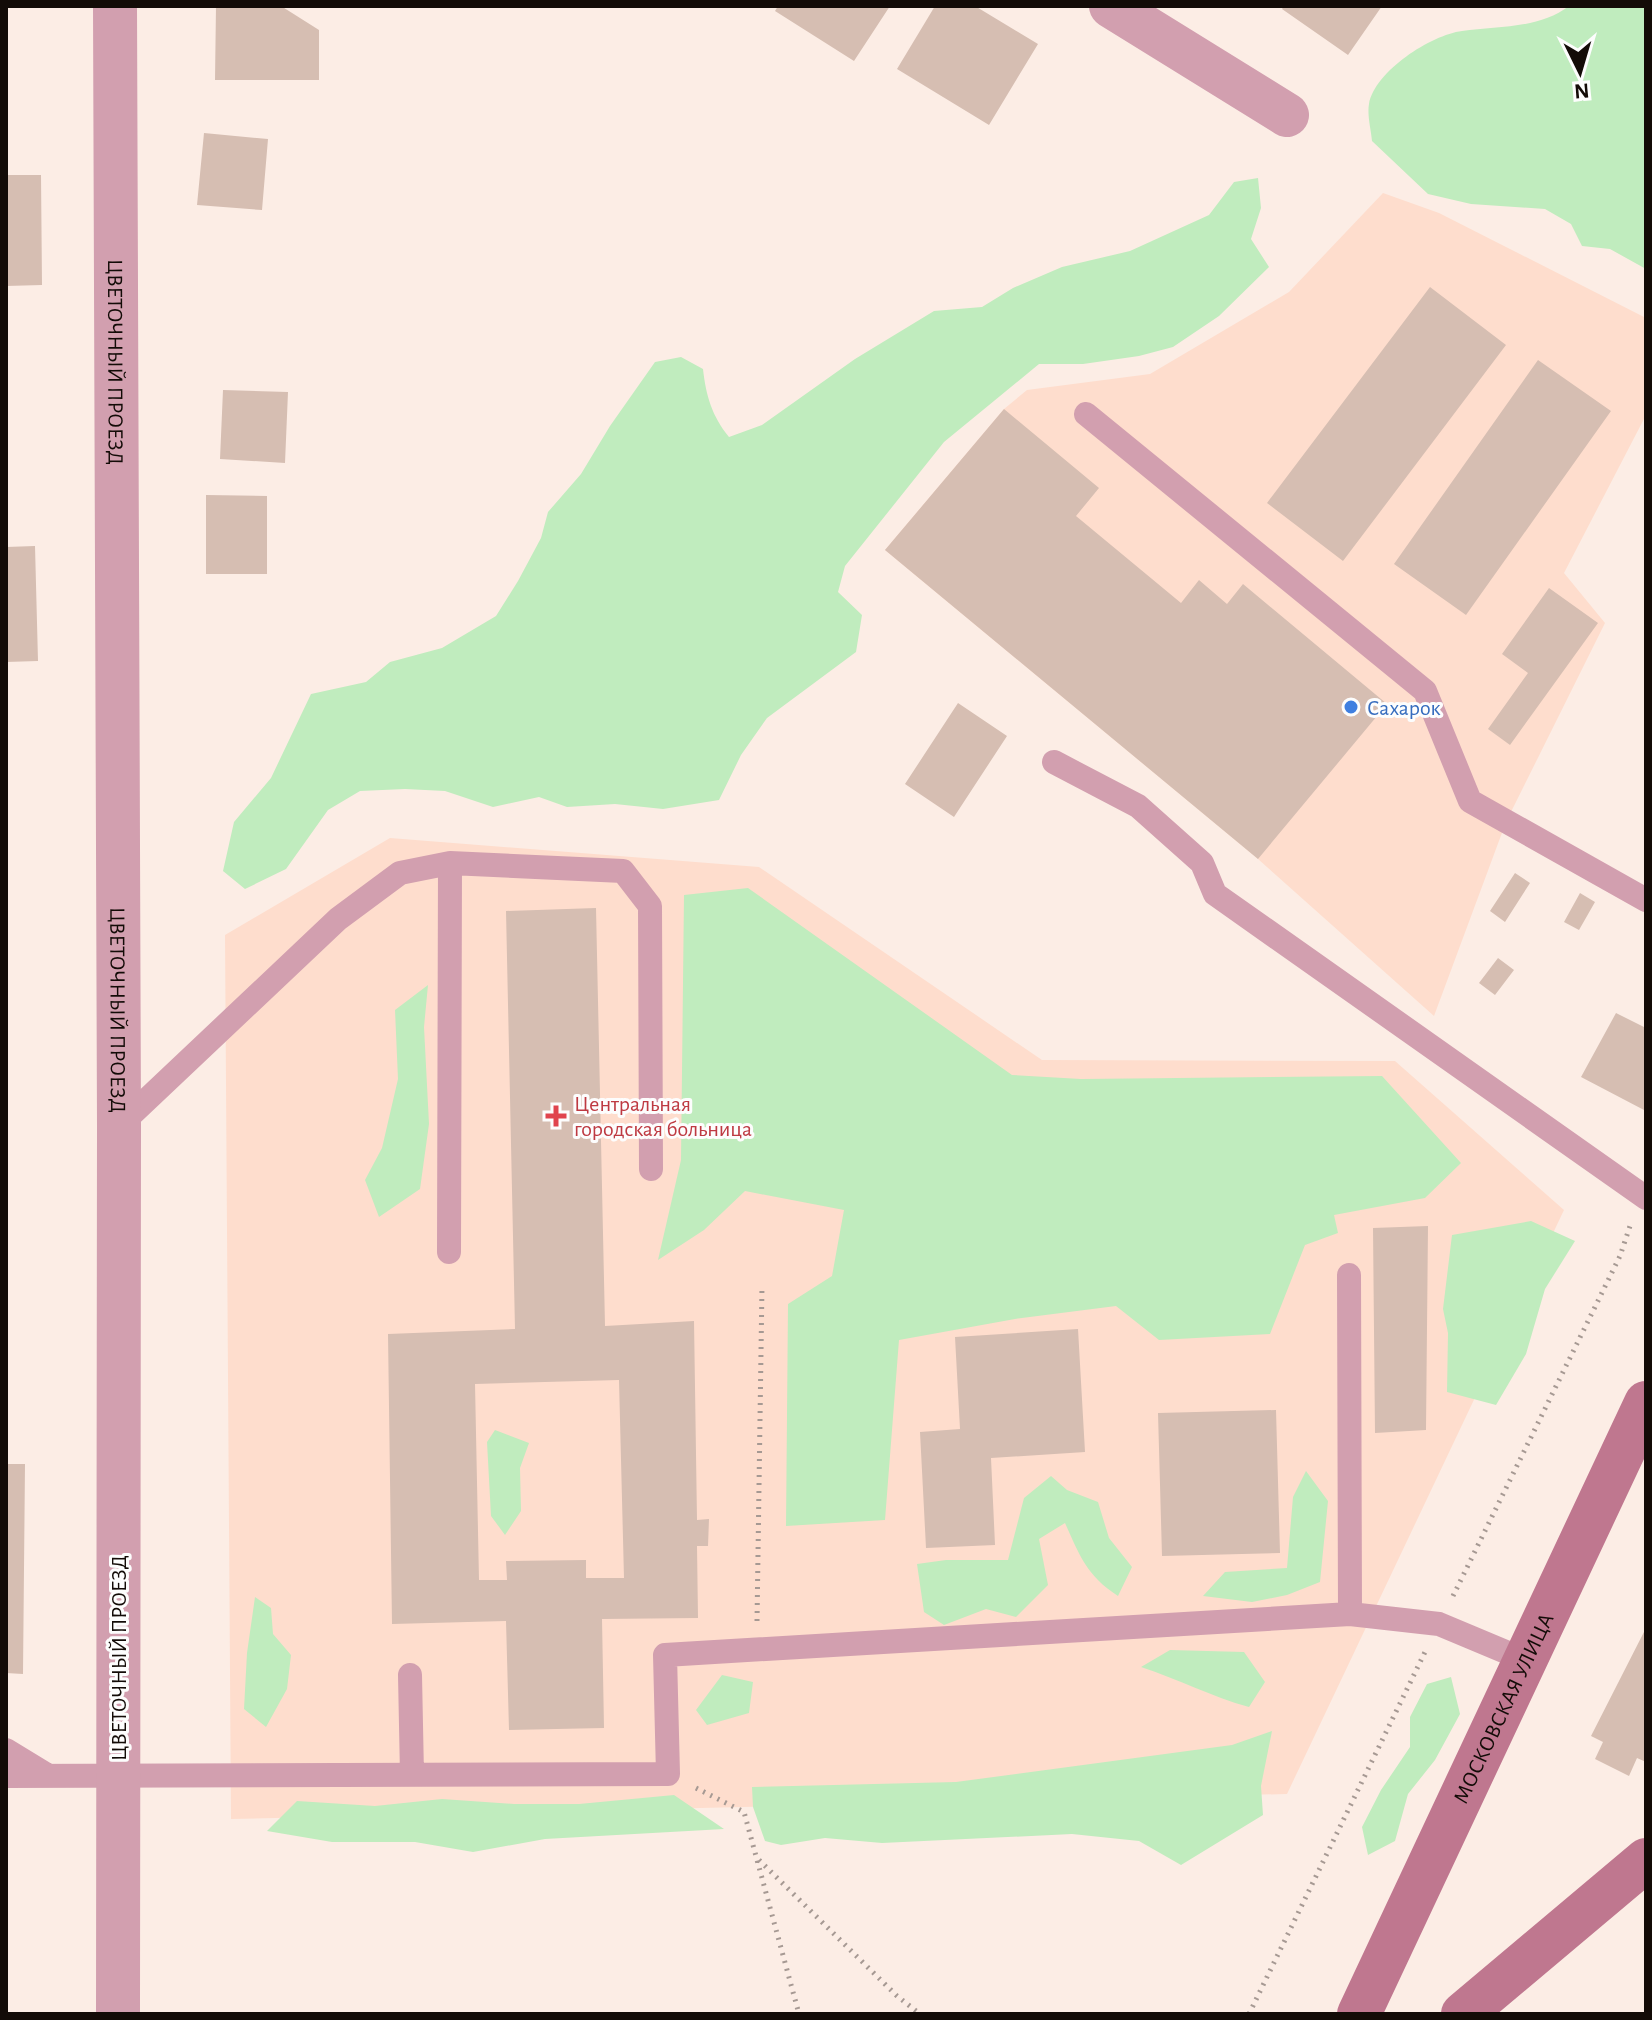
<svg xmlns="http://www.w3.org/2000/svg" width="1652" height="2020" viewBox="0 0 1652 2020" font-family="'Alegreya Sans',sans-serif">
	<rect width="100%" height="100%" fill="#fcede5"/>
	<path fill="#feddcd" d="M1383,193L1439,213L1646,318V415L1564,573L1605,623L1506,822L1434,1016L1258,859L885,550L1004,409L1027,390L1150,374L1289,292Z
		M390,838L759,867L1042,1060L1395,1061L1564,1210L1287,1794L231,1819L225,935Z"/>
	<path fill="#c0ecbe" d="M1569,6H1646V269L1610,249L1582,246L1571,224L1545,209L1471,204L1428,194L1372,141C1371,130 1367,115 1369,104C1375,71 1431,35 1462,31C1497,26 1539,29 1569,6Z
		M1258,178L1261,208L1251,239L1269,267L1219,316L1173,347L1139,356L1083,364H1039L944,442L845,566L838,592L862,615L856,652L767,718L741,755L719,800L663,809L615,804L567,807L539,797L493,807L445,791L405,789L360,791L328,810L286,869L245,889L223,871L234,822L271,778L311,694L366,682L390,662L442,648L496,616L518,581L541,538L548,512L581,474L610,426L655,362L681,357L703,369C706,396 712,416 729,437L762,425L855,359L934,311L982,307L1013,288L1062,267L1130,251L1209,215L1234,182Z
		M748,888L1012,1075L1081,1079L1382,1076L1461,1163L1425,1198L1334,1215L1338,1233L1305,1245L1270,1334L1159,1340L1116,1306L1015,1319L899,1340L885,1520L786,1526L788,1304L832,1276L844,1210L745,1191L704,1230L658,1260L681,1160L684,895Z
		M428,985L424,1027L429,1124L420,1189L379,1217L365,1180L382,1148L398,1079L395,1010Z
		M1531,1221L1575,1241L1545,1289L1526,1354L1496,1405L1447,1392L1448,1333L1443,1309L1452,1235Z
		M495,1430L529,1443L520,1468L521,1511L505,1535L491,1516L487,1442Z
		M1306,1471L1328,1501L1320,1582L1287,1595L1252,1602L1203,1596L1225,1572L1287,1568L1293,1497Z
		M1051,1476L1067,1490L1098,1502L1109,1538L1132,1567L1118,1596C1086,1575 1080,1556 1065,1523L1039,1539L1048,1585L1016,1617L986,1609L944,1625L924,1612L917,1564L946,1560H1008L1024,1498Z
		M255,1597L271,1608L273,1634L291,1655L287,1689L266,1727L244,1709L247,1653Z
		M1170,1650L1244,1652L1265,1682L1249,1707C1212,1697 1178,1679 1141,1667Z
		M722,1675L753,1682L749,1713L707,1725L696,1710Z
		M1451,1677L1460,1714L1435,1760L1408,1794L1395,1841L1368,1855L1362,1827L1381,1790L1410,1747V1717L1427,1684Z
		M1272,1731L1261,1786L1263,1815L1181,1865L1139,1841L1072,1834L882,1843L825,1838L781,1845L765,1841L753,1807L752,1787L956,1782L1232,1745Z
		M674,1795L724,1829L545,1839L473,1852L415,1842H332L267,1831L297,1801L375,1806L442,1799L514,1804H579Z"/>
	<path fill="#d6beb2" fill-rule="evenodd" d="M216,6H281L319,30V80H215Z
		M778,6H890L854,61L775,11Z
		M935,6H975L1038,44L989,125L897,69Z
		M1284,6H1382L1348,55L1282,9Z
		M204,133L268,139L262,210L197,205Z
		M6,175H41L42,285L6,286Z
		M1430,287L1506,345L1343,561L1267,503Z
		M1538,360L1611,411L1466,615L1394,564Z
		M223,390L288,392L285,463L220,459Z
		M1004,409L1099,488L1076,516L1181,603L1199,580L1227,604L1243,584L1387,704L1258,859L885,550Z
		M206,495L267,496V574H206Z
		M35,546L38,661L6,662V547Z
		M1549,588L1598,623L1510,745L1488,729L1528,673L1502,654Z
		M958,703L1007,736L954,817L905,784Z
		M1515,873L1530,883L1505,922L1490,911Z
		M1580,893L1595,902L1579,930L1564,922Z
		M596,908L605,1326L694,1321L697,1520L709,1519L708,1546H697L698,1618L602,1619L604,1728L509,1730L506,1621L392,1624L388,1334L515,1329L506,911ZM619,1380L624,1578H586V1560L506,1561L507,1580H479L475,1384Z
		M1498,958L1514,970L1495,995L1479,983Z
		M1616,1013L1646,1028V1106L1644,1110L1581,1077Z
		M1428,1226L1426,1430L1375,1433L1373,1228Z
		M1078,1329L1085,1452L991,1458L995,1545L926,1548L920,1432L960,1429L955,1337Z
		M1276,1410L1280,1553L1162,1556L1158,1413Z
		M6,1464H25L23,1674L6,1673Z
		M1646,1628V1762L1637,1758L1629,1776L1595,1759L1603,1742L1591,1736Z"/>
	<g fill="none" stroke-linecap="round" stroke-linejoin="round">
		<path stroke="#a69993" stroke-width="5" stroke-dasharray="2 6" stroke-linecap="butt" d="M1453,1596L1620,1256L1631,1223
			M757,1621L762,1285
			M696,1788L744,1812L799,2014
			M759,1860L897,1996L920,2014
			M1249,2014L1425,1652"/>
		<path stroke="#d29faf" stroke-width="24" d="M1086,414L1425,691L1470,801L1646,900
			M1054,762L1138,806L1202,863L1215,894L1646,1198
			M119,1126L338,919L400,873L450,863L623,871L650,906L651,1169
			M449,1252L450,863
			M1349,1275L1350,1614
			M410,1675L412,1775
			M6,1750L47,1775
			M6,1776L668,1774L665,1655L1350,1614L1439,1624L1525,1660"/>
		<g stroke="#d29faf" stroke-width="44">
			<path id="s1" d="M115,6L119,1126L118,2014"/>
			<path d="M1111,6L1287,115"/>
		</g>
		<g stroke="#bf778f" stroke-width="44">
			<path id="s2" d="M1359,2014L1646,1403"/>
			<path d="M1463,2014L1646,1860"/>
		</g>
	</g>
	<circle fill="#3f7fe0" stroke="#fdfdfd" stroke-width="3" cx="1351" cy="707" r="8"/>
	<path fill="#e0444e" stroke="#fdfdfd" stroke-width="3" d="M552 1104h8v8h8v8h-8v8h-8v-8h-8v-8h8z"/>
	<g text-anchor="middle" stroke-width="6" stroke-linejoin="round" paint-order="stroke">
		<g font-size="22" fill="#130b07" stroke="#fdfdfd">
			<text dy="8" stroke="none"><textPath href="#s1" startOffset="356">ЦВЕТОЧНЫЙ ПРОЕЗД</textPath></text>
			<text dy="8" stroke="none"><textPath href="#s1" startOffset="1004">ЦВЕТОЧНЫЙ ПРОЕЗД</textPath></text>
			<text transform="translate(118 1658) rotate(-90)" y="8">ЦВЕТОЧНЫЙ ПРОЕЗД</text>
			<text dy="8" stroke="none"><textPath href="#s2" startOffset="338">МОСКОВСКАЯ УЛИЦА</textPath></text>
		</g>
		<g font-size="22" fill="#366cbe" stroke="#fdfdfd" text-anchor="start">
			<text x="1367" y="715">Сахарок</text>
		</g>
		<g font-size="22" fill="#be3a42" stroke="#fdfdfd" text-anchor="start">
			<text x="574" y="1111">Центральная<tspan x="574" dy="25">городская больница</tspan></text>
		</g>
	</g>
	<rect width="1652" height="2020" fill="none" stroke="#130b07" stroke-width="16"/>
	<g transform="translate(1580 72) rotate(175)" stroke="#fdfdfd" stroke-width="6" paint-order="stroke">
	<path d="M0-6L14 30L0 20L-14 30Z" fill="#130b07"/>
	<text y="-12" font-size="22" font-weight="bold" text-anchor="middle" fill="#130b07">N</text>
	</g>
</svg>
